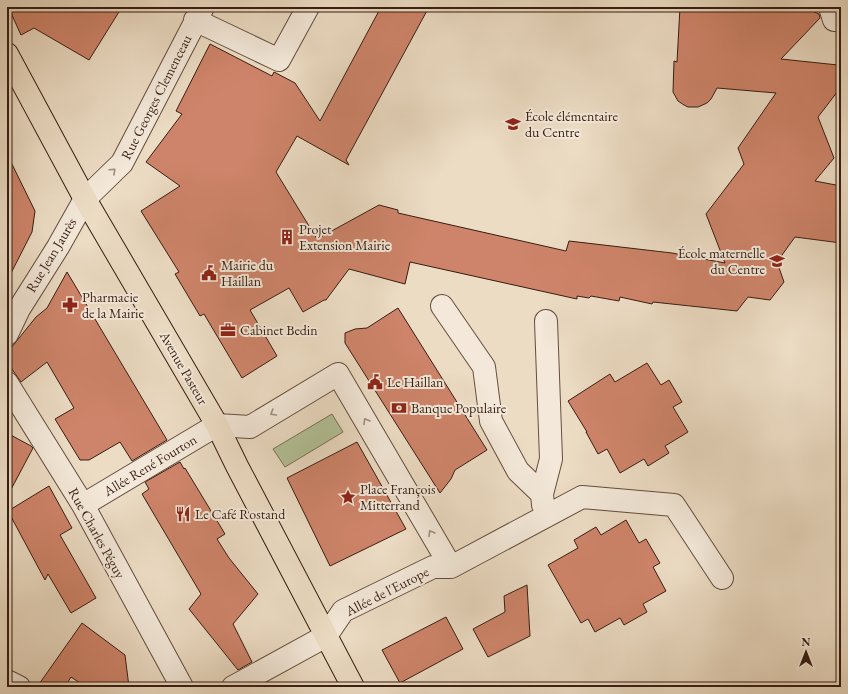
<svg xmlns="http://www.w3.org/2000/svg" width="848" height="694" viewBox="0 0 848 694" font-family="'EB Garamond',serif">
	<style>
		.green { fill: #b3c197; stroke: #756f54 }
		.building { fill: #ce846a; stroke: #371d12 }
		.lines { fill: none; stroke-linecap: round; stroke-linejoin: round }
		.minor-casing { stroke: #644d3e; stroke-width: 24 }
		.major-casing { stroke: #371d12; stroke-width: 24 }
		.minor { stroke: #f3e8d9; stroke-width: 22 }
		.major { stroke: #ecdcc4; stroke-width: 22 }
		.oneway { stroke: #9e8d7f }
		.labels { text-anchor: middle; stroke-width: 4; stroke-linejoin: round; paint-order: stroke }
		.street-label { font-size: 14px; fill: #371d12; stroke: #f3e8d9 }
		.poi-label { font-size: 14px; fill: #371d12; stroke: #f3e8d9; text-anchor: start }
	</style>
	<rect width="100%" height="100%" fill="#ecdcc4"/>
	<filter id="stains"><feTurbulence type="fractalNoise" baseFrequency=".005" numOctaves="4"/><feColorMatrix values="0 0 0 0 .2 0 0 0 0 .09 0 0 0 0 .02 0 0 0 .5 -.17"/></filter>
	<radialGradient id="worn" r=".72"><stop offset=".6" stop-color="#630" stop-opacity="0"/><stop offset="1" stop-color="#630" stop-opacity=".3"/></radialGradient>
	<path class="green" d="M332,414L343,432L285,467L273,449Z"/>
	<path class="building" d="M7,7H122L89,60L34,28L21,35L11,13L7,11Z
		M381,7H429L346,160L349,165L297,136L276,172L317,239L379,205L398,210V213L566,251L569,241L672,253L725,263L706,214L744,164L738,148L776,93L717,88L711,99L707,103L698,107H688L684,105L678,101L673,92L674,61L677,62L680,7H803L819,14L820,18L781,59L838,65L841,74V87L818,117L834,158L815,181L841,186V243L795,237L777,262L784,282L770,300L748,297L737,311L653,302L652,304L620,297L619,301L591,296L589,298L577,296V299L410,262L405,284L349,269L326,300H324L303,312L289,288L250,310L277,356L242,378L204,314L200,316L175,274L179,272L141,211L180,186L146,162L182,114L176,111L210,44L272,76L274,72L295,83L320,121Z
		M7,154L35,211L32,232L7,281Z
		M67,272L167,440L132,461L120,442L89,460H80L55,419L74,408L47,362L21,382L7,362V353L36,317L47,308Z
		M398,308L487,450L455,470L451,479L440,493L345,343V333L355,329L367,328Z
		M647,363L661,385L669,380L682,402L673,407L688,432L665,446L669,453L648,466L644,459L620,473L607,449L598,454L586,432H587L568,401L610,374L615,382Z
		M7,433L31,446L33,448L7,497Z
		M357,442L406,529L330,566L287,478Z
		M180,462L184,469L185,468L225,534L217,539L229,558L258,594L233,624L252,662L238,670L189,609L201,594L142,494L149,489L145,482Z
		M49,486L72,528L60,535L96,598L71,613L48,574L45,580L8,511Z
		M626,520L639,543L646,539L660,563L653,567L666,591L643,604L647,612L624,625L620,618L595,632L588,619L581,623L548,565L578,548L574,540L596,527L601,535Z
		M527,585L530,636L488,657L473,629L505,612L504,596Z
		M446,617L463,649L400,683L382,650Z
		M82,623L125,655L129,687H86L71,677L65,687H37Z"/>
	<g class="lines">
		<g class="minor-casing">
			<path id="minor" d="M830,7L834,20H841
				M195,20L279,60L308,7
				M442,306L484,367L491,421L518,471L542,494
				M7,334L19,309L58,247L85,199L122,163L203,7
				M7,383L83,505L182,687
				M83,505L217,425L250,427L338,374L451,567
				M543,505L542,494L551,459L546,321
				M7,681L19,687
				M233,687L326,636L343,611L433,567H451L582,497L674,505L722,578"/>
		</g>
		<g class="major-casing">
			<path id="major" d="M7,54L85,199L217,425L237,466L353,687"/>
		</g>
		<use href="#minor" class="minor"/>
		<use href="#major" class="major"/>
	</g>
	<defs><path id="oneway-chevron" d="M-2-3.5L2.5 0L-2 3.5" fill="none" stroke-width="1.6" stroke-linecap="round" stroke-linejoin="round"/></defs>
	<g class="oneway">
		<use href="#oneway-chevron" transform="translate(113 171) rotate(-43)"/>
		<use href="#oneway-chevron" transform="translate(273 413) rotate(149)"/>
		<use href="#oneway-chevron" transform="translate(366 421) rotate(-120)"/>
		<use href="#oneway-chevron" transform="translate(431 533) rotate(-120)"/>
	</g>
	<defs>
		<g id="school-bare" transform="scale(1.2)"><path d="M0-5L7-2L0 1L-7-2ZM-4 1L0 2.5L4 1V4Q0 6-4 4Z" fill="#8f2418" stroke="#f3e8d9" stroke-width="2.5" paint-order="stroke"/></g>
		<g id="building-bare" transform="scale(1.2)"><path d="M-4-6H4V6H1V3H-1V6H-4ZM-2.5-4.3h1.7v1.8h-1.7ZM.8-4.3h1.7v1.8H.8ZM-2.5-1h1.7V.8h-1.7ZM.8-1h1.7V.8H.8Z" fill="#8f2418" stroke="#f3e8d9" stroke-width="2.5" paint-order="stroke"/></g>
		<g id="civic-bare" transform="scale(1.2)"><path d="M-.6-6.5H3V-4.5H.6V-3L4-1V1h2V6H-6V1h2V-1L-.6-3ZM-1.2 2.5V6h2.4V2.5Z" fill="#8f2418" stroke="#f3e8d9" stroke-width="2.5" paint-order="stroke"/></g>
		<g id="pharmacy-bare" transform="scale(1.2)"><path d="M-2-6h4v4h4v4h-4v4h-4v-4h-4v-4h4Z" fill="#8f2418" stroke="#f3e8d9" stroke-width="2.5" paint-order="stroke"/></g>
		<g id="office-bare" transform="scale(1.2)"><path d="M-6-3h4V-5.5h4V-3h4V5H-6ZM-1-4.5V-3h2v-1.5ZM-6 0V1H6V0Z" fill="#8f2418" stroke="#f3e8d9" stroke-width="2.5" paint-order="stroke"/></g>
		<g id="bank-bare" transform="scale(1.2)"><path d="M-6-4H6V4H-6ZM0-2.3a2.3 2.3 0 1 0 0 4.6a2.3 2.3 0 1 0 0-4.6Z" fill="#8f2418" stroke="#f3e8d9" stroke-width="2.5" paint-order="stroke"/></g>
		<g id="sight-bare" transform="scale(1.2)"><path d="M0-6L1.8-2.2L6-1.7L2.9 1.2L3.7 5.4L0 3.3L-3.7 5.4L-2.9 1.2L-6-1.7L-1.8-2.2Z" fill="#8f2418" stroke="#f3e8d9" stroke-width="2.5" paint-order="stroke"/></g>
		<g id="restaurant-bare" transform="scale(1.2)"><path d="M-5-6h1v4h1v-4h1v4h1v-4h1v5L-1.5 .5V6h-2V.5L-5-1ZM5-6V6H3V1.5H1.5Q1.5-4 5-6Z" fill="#8f2418" stroke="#f3e8d9" stroke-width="2.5" paint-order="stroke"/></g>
	</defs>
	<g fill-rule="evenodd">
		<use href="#school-bare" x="513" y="124"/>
		<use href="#building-bare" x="287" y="237"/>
		<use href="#school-bare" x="777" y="261"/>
		<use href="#civic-bare" x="209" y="273"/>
		<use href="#pharmacy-bare" x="70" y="305"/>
		<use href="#office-bare" x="228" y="330"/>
		<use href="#civic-bare" x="375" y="382"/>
		<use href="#bank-bare" x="399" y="408"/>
		<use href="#sight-bare" x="348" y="497"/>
		<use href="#restaurant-bare" x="183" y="514"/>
	</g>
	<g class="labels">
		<g class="street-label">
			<text transform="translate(156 97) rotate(-63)" y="5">Rue Georges Clemenceau</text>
			<text transform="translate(51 255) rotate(-59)" y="5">Rue Jean Jaurès</text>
			<text transform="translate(184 368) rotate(60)" y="5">Avenue Pasteur</text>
			<text transform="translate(150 465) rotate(-31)" y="5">Allée René Fourton</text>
			<text transform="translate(97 533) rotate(61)" y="5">Rue Charles Péguy</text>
			<text transform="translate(387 591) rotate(-27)" y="5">Allée de l'Europe</text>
		</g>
		<g class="poi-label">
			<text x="525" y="121">École élémentaire<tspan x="525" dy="16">du Centre</tspan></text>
			<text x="299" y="234">Projet<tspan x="299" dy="16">Extension Mairie</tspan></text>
			<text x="765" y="258" text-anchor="end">École maternelle<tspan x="765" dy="16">du Centre</tspan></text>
			<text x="221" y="270">Mairie du<tspan x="221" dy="16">Haillan</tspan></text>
			<text x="82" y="302">Pharmacie<tspan x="82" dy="16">de la Mairie</tspan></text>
			<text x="240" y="335">Cabinet Bedin</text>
			<text x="387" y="387">Le Haillan</text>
			<text x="411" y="413">Banque Populaire</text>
			<text x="360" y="494">Place François<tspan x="360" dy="16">Mitterrand</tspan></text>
			<text x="195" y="519">Le Café Rostand</text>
		</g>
	</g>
	<rect width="848" height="694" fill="none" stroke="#ecdcc4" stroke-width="24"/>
	<rect x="8" y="8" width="832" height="678" fill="none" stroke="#371d12" stroke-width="2"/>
	<rect x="12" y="12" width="824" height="670" fill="none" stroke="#371d12"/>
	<g transform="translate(806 652)" stroke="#f3e8d9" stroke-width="3" paint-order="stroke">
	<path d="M0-3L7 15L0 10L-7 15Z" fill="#371d12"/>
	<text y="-6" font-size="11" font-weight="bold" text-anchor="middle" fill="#371d12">N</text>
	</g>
	<rect width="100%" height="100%" filter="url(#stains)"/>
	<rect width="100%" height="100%" fill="url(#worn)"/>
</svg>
